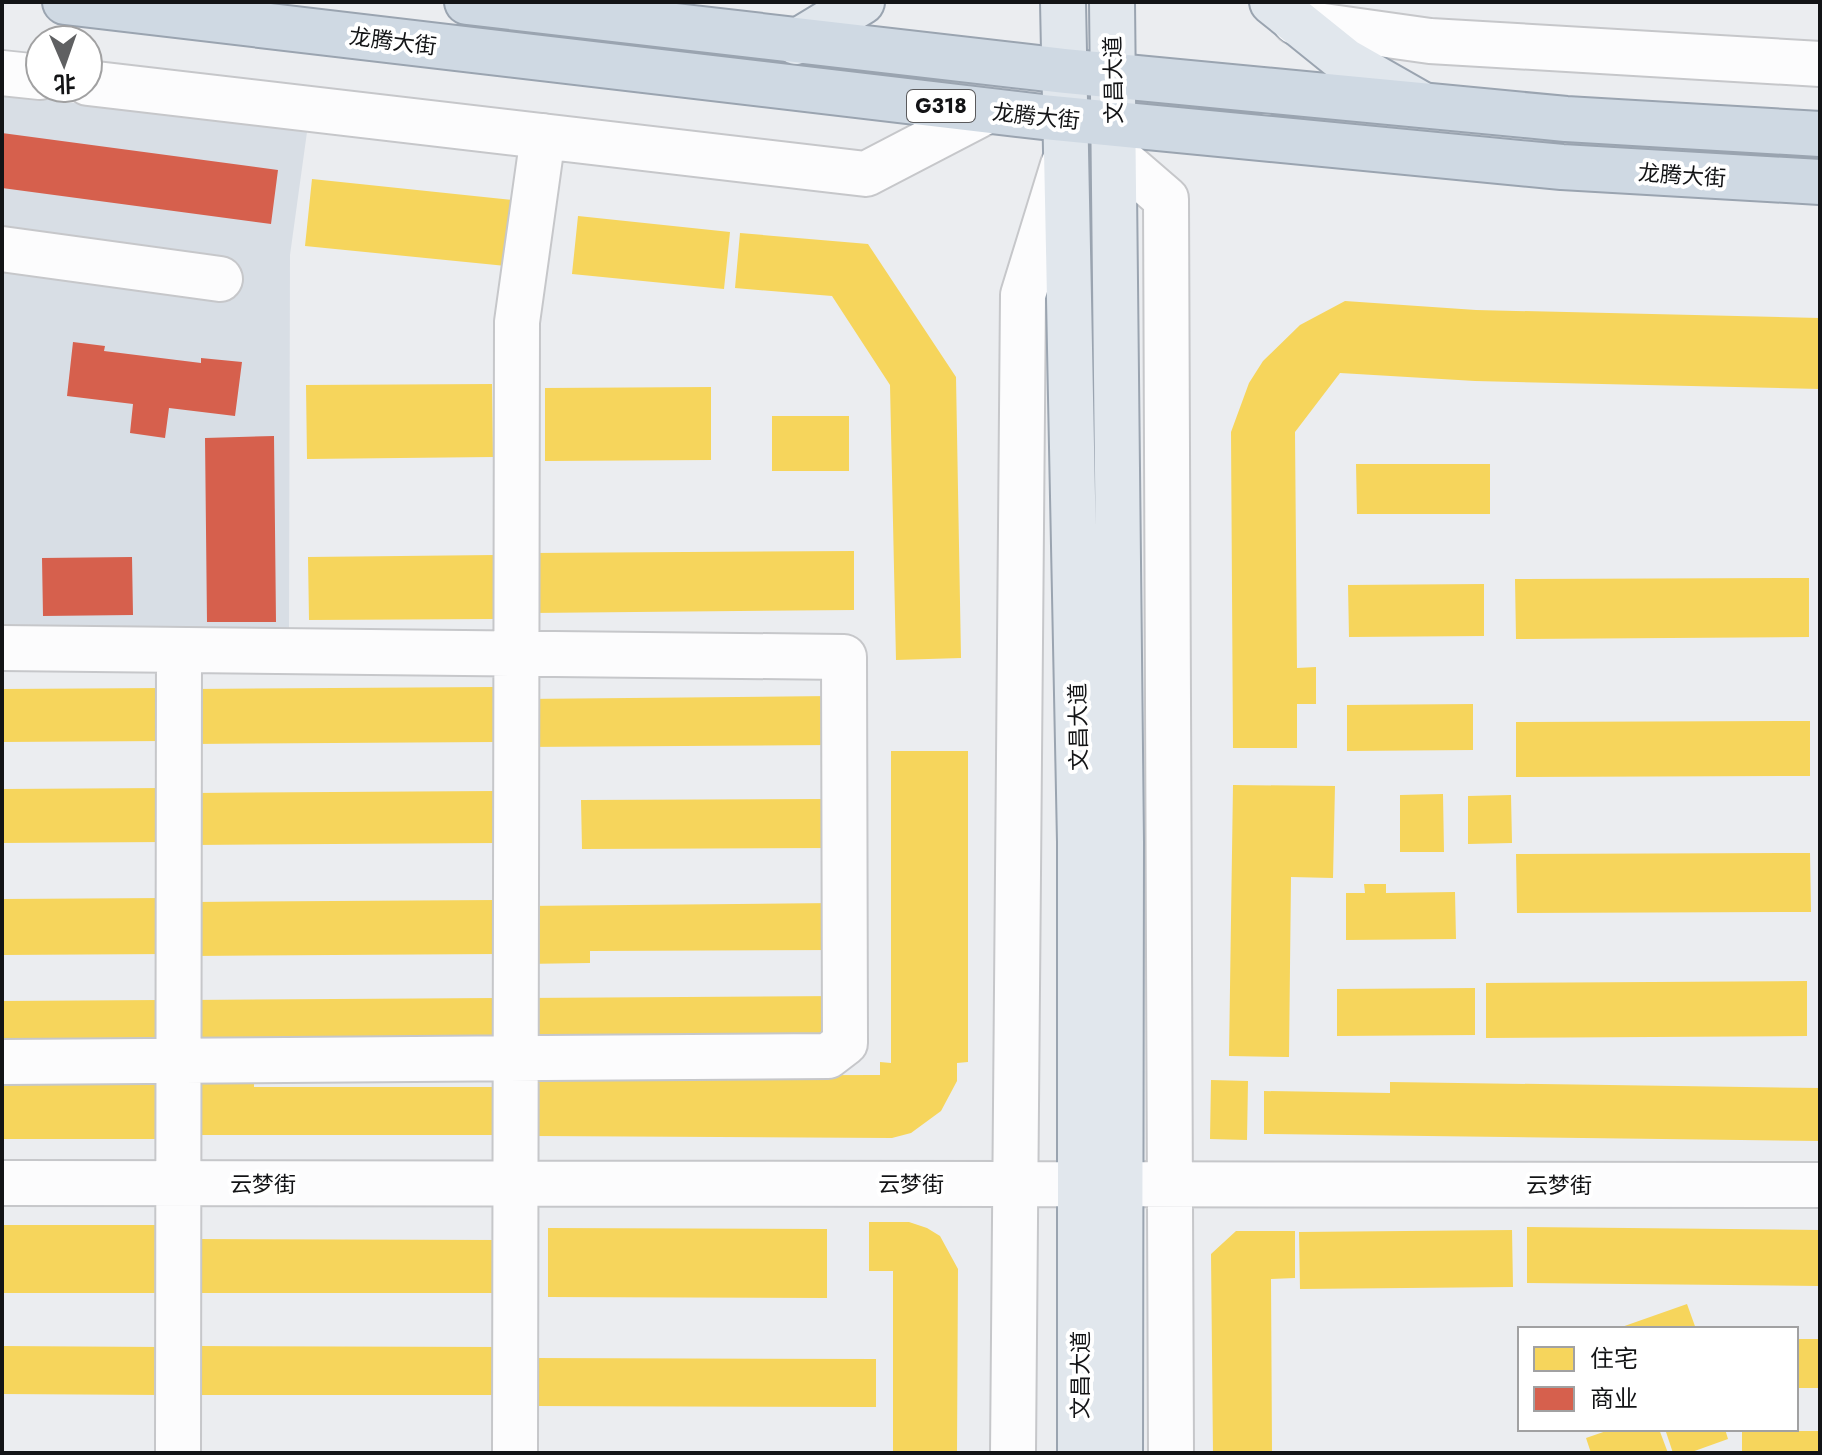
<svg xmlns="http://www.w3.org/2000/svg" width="1822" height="1455" viewBox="0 0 1822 1455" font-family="Jost,'Noto Sans SC',sans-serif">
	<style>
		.built { fill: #d8dee5 }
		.homes { fill: #f6d55c }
		.shops { fill: #d6604d }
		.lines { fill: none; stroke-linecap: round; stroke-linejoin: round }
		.minor-casing { stroke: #c6c7ca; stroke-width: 48 }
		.major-casing { stroke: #9aa4b0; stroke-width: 48 }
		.highway-casing { stroke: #9aa4b0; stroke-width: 48 }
		.minor { stroke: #fcfcfd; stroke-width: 44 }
		.major { stroke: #e1e7ed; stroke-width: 44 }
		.highway { stroke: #cfd9e3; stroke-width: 44 }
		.labels { text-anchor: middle; stroke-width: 8; stroke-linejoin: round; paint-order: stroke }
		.shield { fill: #fff; stroke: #5a5a5c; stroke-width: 2 }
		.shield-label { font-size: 20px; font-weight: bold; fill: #131416 }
		.street-label { font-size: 22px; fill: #131416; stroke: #fff }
	</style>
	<rect width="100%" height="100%" fill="#ebedf0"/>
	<path class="built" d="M2,94L307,132L290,255L289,630L2,627Z"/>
	<path class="homes" d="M312,179L513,200L506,266L305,246Z
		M578,216L730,232L724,289L572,274Z
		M740,233L868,244L956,377L961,658L896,660L890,385L832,296L735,288Z
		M1345,301L1476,310L1820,318V389L1475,381L1340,373L1295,432L1297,668L1316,667V704H1297V748H1233L1231,432L1249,383L1263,361L1300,325Z
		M492,384L493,457L307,459L306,385Z
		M711,387V460L545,461V388Z
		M772,416H849V471H772Z
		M1356,464H1490V514H1357Z
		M854,551V610L532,613L531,553Z
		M494,555V619L309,620L308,557Z
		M1809,578V637L1516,639L1515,579Z
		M1484,584V636L1349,637L1348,585Z
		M494,687V742L193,744V689Z
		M164,688V741L2,742V689Z
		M831,696V745L522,747V699Z
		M1473,704V750L1347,751V705Z
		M1810,721V776L1516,777V722Z
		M891,751H968V1062L957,1063V1081L941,1111L911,1133L892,1138L536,1136L537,1076L880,1075V1062L891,1063Z
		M1233,785L1335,786L1333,878L1291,877L1289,1057L1229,1056Z
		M164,788L165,842L2,843V789Z
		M495,791V843L194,845L193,793Z
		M1443,794L1444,852H1400V795Z
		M1511,795L1512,843L1468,844V796Z
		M829,799V848L582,849L581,800Z
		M1810,853L1811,912L1517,913L1516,854Z
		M1364,884H1386V893L1455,892L1456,939L1346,940V893H1365Z
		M165,898V954L2,955V899Z
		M495,900V954L194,956V902Z
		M835,903L836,950L590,951V963L523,964V906Z
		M1807,981V1036L1486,1038V983Z
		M1475,988V1035L1337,1036V989Z
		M840,996V1040L524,1042V998Z
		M496,998V1043L188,1044V1000Z
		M160,1000V1045L2,1046V1001Z
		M196,1076H254V1087H499V1135H196Z
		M1211,1080L1248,1081L1247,1140L1210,1139Z
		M167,1082V1139H2V1083Z
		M1390,1082L1820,1088V1141L1264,1134V1091L1390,1093Z
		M869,1222H909L927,1228L940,1236L958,1269L957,1453H893V1271H869Z
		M2,1225H164V1293H2Z
		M1527,1227L1819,1230L1818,1286L1527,1283Z
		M548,1228L827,1229V1298L548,1297Z
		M1512,1230L1513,1287L1300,1289L1299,1232Z
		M1236,1231H1295V1278L1271,1279L1272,1453H1213L1211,1254Z
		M197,1239L499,1240V1293H197Z
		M1687,1304L1696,1329H1616Z
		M1796,1339H1820V1388H1796Z
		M2,1346L162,1347V1395L2,1394Z
		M197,1346L499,1347V1395H197Z
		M534,1358L876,1359V1407L534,1406Z
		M1612,1429H1659L1668,1453H1591L1586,1438Z
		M1665,1429H1725L1728,1439L1689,1453H1673Z
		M1742,1431H1820V1453H1742Z"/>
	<path class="shops" d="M2,133L278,170L271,224L2,188Z
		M73,342L105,346L104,351L201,363V358L242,362L235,416L169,408L165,438L130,433L133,404L67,396Z
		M274,436L276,622H207L205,438Z
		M132,557L133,615L43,616L42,558Z"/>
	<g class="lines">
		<g class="minor-casing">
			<path id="minor" d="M1295,22L1430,41L1820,64
				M2,73L40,77
				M88,83L866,174L987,111
				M1115,155L1166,199L1171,1453
				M2,249L220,279
				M2,648L844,657L845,1043L828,1056L2,1062
				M2,1183L1820,1185
				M178,1453L179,650
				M515,1453L517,322L543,136
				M1013,1453L1023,295L1063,165"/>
		</g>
		<g class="major-casing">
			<path id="major" d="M1063,2L1080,842V1453
				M1112,2L1121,842L1120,1453
				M1272,2L1344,60L1423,105
				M796,42L862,2"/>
		</g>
		<g class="highway-casing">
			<path id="highway" d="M65,2L1043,117L1562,167L1820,182
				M467,2L1065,71L1566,119L1820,134"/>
		</g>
		<use href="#minor" class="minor"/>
		<use href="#major" class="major"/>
		<use href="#highway" class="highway"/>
	</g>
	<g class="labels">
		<rect class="shield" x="907" y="90" width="68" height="32" rx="6"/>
		<g class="shield-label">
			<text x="941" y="113">G318</text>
		</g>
		<g class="street-label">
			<text transform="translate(393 41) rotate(7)" y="8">龙腾大街</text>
			<text transform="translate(1113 80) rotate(-91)" y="8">文昌大道</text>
			<text transform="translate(1036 116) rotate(6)" y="8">龙腾大街</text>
			<text transform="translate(1682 175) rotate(4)" y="8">龙腾大街</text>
			<text transform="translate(1078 727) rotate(-91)" y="8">文昌大道</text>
			<text x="263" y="1192">云梦街</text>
			<text x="911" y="1192">云梦街</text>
			<text x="1559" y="1193">云梦街</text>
			<text transform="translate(1080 1375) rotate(-90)" y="8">文昌大道</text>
		</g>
	</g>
	<rect width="1822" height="1455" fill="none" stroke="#131416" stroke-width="8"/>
	<rect x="1518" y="1327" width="280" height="104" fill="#ffffff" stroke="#a1a1a2" stroke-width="2"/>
	<rect x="1534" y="1347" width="40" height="24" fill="#f6d55c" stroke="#a1a1a2" stroke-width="2"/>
	<text x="1590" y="1367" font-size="24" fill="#131416">住宅</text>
	<rect x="1534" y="1387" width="40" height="24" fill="#d6604d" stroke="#a1a1a2" stroke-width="2"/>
	<text x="1590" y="1407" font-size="24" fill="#131416">商业</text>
	<g transform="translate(64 64) rotate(178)"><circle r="38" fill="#ffffff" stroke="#a1a1a2" stroke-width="2"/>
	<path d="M0-6L14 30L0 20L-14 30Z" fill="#5f6062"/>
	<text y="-12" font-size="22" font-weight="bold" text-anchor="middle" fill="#131416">北</text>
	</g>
</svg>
